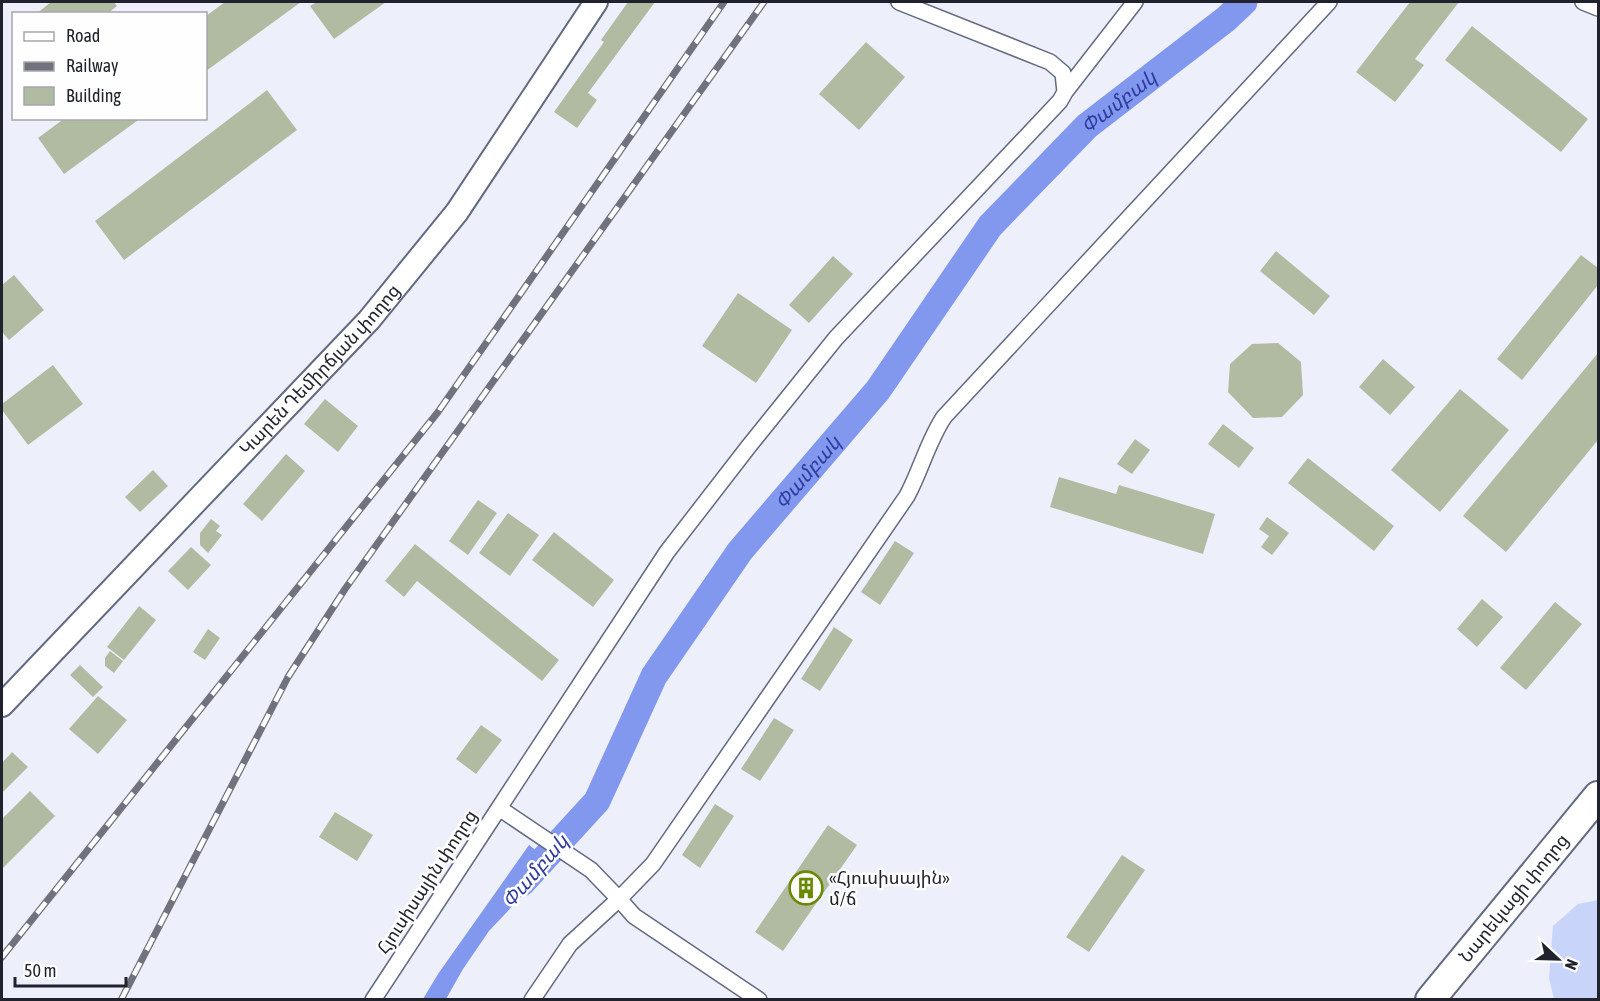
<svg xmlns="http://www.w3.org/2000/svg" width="1600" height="1001" viewBox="0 0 1600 1001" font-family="'Asap Condensed','Noto Sans Armenian',sans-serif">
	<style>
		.green { fill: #c8d4f9 }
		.water { fill: #8298ee }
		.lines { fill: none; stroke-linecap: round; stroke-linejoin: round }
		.river { stroke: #8298ee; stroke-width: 27 }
		.building { fill: #b1bba2 }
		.street-casing { stroke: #636a80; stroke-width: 18 }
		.secondary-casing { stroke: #636a80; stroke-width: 26 }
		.highway-casing { stroke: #636a80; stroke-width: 32 }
		.street { stroke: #fff; stroke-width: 15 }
		.secondary { stroke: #fff; stroke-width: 22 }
		.highway { stroke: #fff; stroke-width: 28 }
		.rail-casing { stroke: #70737e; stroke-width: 7 }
		.rail { stroke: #fefefe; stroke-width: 4.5; stroke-dasharray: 14; stroke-linecap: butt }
		.labels { text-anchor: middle; stroke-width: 5; stroke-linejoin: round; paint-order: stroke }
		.street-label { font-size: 18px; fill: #20232d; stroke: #fefefe }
		.poi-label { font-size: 18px; fill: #20232d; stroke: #fefefe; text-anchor: start }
		.water-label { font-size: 20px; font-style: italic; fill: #2e3b9e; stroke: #fefefe }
	</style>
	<rect width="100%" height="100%" fill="#edf0fb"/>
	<path class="green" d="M1598,900V999H1554L1549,978L1553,926L1578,904Z"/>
	<path class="water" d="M529,845L553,863L489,931L463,969L446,999H423L438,974Z"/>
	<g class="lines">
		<path class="river" id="s1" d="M522,883L597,801L654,676L740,551L878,390L990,226L1087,126L1226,19L1244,2"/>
	</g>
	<path class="building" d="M51,2H114L117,6L107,14H36Z
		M225,2H301L206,71V16Z
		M317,2H386L334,39L310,6Z
		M628,2H655L588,93L597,100L577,128L554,112L604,42L601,40Z
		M1410,2H1459L1415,59L1424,65L1395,102L1356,72Z
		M1472,26L1588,119L1561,152L1445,60Z
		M866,42L905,77L859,130L819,94Z
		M267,90L297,130L124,260L95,221Z
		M65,118H141L64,174L38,138Z
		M1276,251L1330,296L1314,315L1260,271Z
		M1581,255L1598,268V285L1522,380L1497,359Z
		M833,256L853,274L809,323L789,305Z
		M14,275L44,310L9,340L2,332V285Z
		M738,293L792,330L756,383L702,346Z
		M1278,343L1301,362L1303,395L1282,417L1253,418L1228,392L1230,364L1252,344Z
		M1598,353V440L1506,552L1463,516Z
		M1383,359L1415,387L1390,415L1359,387Z
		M53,365L83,404L28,445L2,410V404Z
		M1460,389L1509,430L1440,512L1391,470Z
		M325,399L358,426L338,452L304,424Z
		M1223,424L1254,448L1239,468L1208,444Z
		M1135,439L1150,450L1132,474L1117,464Z
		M286,454L305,471L262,521L243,504Z
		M1308,458L1394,526L1374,551L1288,483Z
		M153,470L168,486L140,512L125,497Z
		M1059,477L1116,494L1119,485L1215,514L1203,554L1050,507Z
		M478,500L497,513L468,555L449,541Z
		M508,513L539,535L510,576L479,553Z
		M1267,517L1289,533L1272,555L1261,547L1269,536L1259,529Z
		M211,519L220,526L216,531L222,535L208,553L200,545V533Z
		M554,532L614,580L593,607L532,560Z
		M895,541L914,553L880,605L861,592Z
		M415,544L559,660L542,681L417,581L404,597L385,581Z
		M191,547L211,565L188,590L168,571Z
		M1482,599L1503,617L1477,647L1457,629Z
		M1555,602L1582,624L1526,690L1500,668Z
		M139,606L156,620L124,660L107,647Z
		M834,627L853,640L820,691L801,679Z
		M208,629L220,638L205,660L193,652Z
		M110,651L123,661L114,673L105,666V658Z
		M80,665L103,687L93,697L70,675Z
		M98,696L127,720L98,754L69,729Z
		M774,718L794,730L760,781L741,769Z
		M481,725L502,740L476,774L456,759Z
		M12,752L28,767L2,793V763Z
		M30,791L55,816L2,869V819Z
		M715,804L734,816L700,868L682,855Z
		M335,812L373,835L357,861L319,837Z
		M828,825L857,845L783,951L755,932Z
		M1122,855L1145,870L1089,952L1066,937Z"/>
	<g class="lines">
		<g class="street-casing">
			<path id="street" d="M1583,2L1598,8
				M1065,92L1135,2
				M499,808L667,552L749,446L836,338L1060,101L1065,92L1063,73L1050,62L899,2
				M373,1000L499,808L591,870L619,899L653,864L907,496C921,470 928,441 944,417L1329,2
				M532,1000L570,944L619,899L634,916L759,1000"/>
		</g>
		<g class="secondary-casing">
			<g id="secondary">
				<path id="s2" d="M2,705L369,320L457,212L596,2"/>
			</g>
		</g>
		<g class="highway-casing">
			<g id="highway">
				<path id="s3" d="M1430,1000L1598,796"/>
			</g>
		</g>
		<use href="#street" class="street"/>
		<use href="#secondary" class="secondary"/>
		<use href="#highway" class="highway"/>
		<g class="rail-casing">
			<path id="rail" d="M2,957L438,412L724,2
				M121,1000L288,677L345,589L764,2"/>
		</g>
		<use href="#rail" class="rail"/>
	</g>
	<defs>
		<g id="building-ring" transform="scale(1.725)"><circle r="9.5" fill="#fefefe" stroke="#6a8903" stroke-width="1.5"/><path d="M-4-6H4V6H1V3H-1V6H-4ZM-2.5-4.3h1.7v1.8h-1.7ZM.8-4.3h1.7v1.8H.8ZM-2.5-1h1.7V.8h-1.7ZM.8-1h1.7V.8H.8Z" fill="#6a8903"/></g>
	</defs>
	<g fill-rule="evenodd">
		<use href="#building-ring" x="806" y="888"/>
	</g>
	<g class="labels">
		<g class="street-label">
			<text dy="6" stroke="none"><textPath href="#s2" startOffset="462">Կարեն Դեմիրճյան փողոց</textPath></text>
			<text transform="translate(427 882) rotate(-57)" y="6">Հյուսիսային փողոց</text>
			<text dy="6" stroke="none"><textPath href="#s3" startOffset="132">Նարեկացի փողոց</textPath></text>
		</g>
		<g class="poi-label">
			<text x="829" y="884">«Հյուսիսային»<tspan x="829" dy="21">մ/ճ</tspan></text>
		</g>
		<g class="water-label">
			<text dy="7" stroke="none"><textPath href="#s1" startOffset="990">Փամբակ</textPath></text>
			<text dy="7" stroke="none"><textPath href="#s1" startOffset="504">Փամբակ</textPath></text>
			<text transform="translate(535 871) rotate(-49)" y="7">Փամբակ</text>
		</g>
	</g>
	<rect width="1600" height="1001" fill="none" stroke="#20232d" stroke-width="6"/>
	<rect x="12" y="12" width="195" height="108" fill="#fefefe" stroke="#a5a6aa" stroke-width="1.5"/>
	<rect x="24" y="32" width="30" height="9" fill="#ffffff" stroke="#a5a6aa" stroke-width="1.5"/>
	<text x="66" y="42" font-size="18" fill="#20232d">Road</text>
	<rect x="24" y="62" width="30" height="9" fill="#70737e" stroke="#a5a6aa" stroke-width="1.5"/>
	<text x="66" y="72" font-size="18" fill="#20232d">Railway</text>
	<rect x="24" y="87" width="30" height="18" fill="#b1bba2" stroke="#a5a6aa" stroke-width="1.5"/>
	<text x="66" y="102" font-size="18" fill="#20232d">Building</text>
	<g transform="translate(1558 959) rotate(112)" stroke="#fefefe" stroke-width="4.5" paint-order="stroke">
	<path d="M0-4.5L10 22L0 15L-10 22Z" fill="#20232d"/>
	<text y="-9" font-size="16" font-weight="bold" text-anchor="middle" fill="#20232d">N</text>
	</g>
	<path d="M15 977v9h111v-9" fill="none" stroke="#20232d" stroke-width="3"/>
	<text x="24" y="977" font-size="18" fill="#20232d" stroke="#fefefe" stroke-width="4.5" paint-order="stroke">50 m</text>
</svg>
